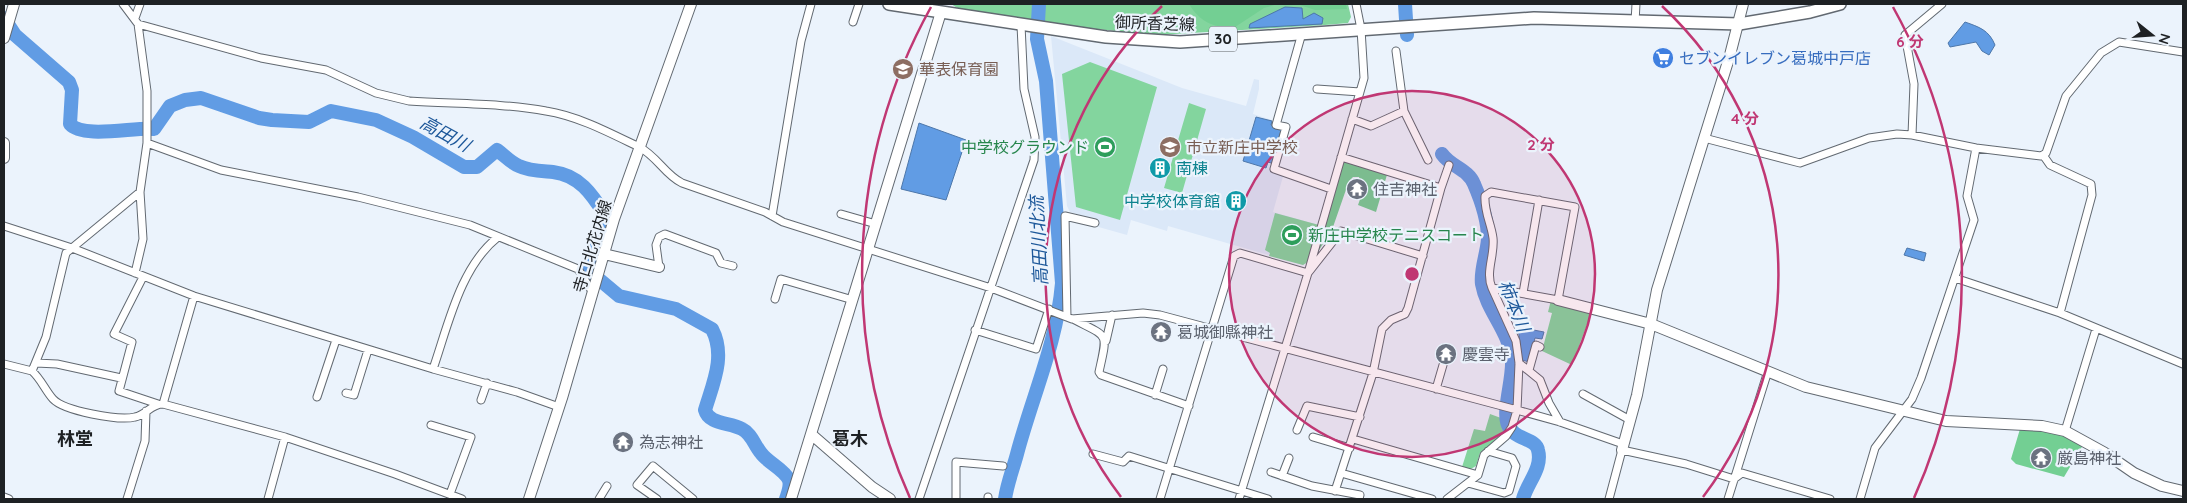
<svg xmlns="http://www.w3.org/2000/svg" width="2187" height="503" viewBox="0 0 2187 503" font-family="Quicksand,'Noto Sans JP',sans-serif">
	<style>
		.built { fill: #dbe8f8 }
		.green { fill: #83d59e }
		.forest { fill: #73cf93 }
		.water { fill: #619ce4; stroke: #4d77aa }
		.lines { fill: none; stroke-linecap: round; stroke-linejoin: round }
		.river { stroke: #619ce4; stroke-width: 14 }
		.street-casing { stroke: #626971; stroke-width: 9 }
		.secondary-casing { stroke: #626971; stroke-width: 12 }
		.primary-casing { stroke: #626971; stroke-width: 14 }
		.street { stroke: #fff; stroke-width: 7 }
		.secondary { stroke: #fff; stroke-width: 10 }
		.primary { stroke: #fff; stroke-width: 11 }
		.ring { fill: none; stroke: #c03773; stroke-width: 2.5 }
		.labels { text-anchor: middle; stroke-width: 4.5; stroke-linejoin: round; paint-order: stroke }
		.shield { fill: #ebf3fc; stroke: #5c6065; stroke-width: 1 }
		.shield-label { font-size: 15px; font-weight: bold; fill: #1e2124 }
		.street-label { font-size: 16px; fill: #1e2124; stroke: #ebf3fc }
		.shop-label { font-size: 16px; fill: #366cbe; stroke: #ebf3fc; text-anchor: start }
		.education-label { font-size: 16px; fill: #785e54; stroke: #ebf3fc; text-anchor: start }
		.leisure-label { font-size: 16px; fill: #27864d; stroke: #ebf3fc; text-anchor: end }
		.culture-label { font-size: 16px; fill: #0d838f; stroke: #ebf3fc; text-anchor: start }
		.worship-label { font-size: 16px; fill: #5b616d; stroke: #ebf3fc; text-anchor: start }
		.water-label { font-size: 18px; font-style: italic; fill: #1d589a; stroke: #ebf3fc }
		.neighbourhood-label { font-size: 18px; font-weight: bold; fill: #1e2124; stroke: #ebf3fc }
		.centre { fill: #c03773; stroke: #ebf3fc; stroke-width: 2.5 }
		.ring-label { font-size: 15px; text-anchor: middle; font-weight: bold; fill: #c03773; stroke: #ebf3fc; stroke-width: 4.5; stroke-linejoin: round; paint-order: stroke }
	</style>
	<rect width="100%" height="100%" fill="#ebf3fc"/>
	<path class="built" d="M1051,36L1182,88L1246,106L1254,79L1259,80V89L1253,114L1275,121L1274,164L1284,173L1273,212L1319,225L1303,265L1168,226L1167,231L1131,220L1127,235L1095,226L1097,220L1070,212L1067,206Z"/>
	<path class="green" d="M951,4H1348L1351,17L1348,23L1325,25L1157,35L1096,29L959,9Z
		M1090,62L1157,87L1120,220L1076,207L1062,74Z
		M1189,103L1206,109L1182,193L1164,188Z
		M1275,213L1319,225L1308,262L1303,265L1269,256L1270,253L1265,250Z
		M1551,300L1592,311L1572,365L1542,351L1552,313L1548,312Z
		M1490,414L1501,418L1504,433L1480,453L1476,466L1469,470L1462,467L1474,429L1485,431Z"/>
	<path class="forest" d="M1189,4H1278L1264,8L1232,29C1212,26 1200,22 1189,4Z
		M1297,4H1346L1347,9L1315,10Z
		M1344,154L1389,168L1376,212L1358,205L1363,191L1359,177H1353L1349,181L1333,227L1318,252L1316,251Z
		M2020,429C2044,429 2062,433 2083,445L2064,477L2016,464L2011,459Z"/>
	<path class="water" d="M1285,7L1302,8L1303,19L1314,13L1323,18L1322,24L1249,28L1250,24Z
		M1965,22C1979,27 1989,30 1995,45L1989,55L1982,51L1976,42L1950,47L1948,43Z
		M1256,117L1272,121L1271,125L1284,129L1274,164L1268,162L1266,168L1243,161Z
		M919,123L966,140L946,200L901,189Z
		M1907,248L1926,253L1924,261L1904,255Z
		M1518,327L1544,332L1542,339L1535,338L1529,362L1522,360Z"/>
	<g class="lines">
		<path class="river" d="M1405,4L1407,35
			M4,18L15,35L69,82L72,90L70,124C83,139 134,127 154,129L170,106L185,100L201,98L259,118L272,120L309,122L331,111L376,120L413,137L464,167H477L497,150C504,155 511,163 519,166C529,171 542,171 553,172C579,175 592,194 605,215L588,270L619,296L676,309L712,329C726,356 713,383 705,410C709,425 730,422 742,429C752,434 754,445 761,453C768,463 784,469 789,480C791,486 788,493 786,499
			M1442,154C1451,167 1468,169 1474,184C1481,200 1488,222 1488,239C1487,254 1480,270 1482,284C1487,312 1510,331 1512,361C1513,380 1502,411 1508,425C1514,440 1536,438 1538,450C1543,468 1527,483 1523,499
			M1005,499C1007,484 1013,469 1017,454C1032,397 1057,343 1062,283L1046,81L1037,39L1039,4"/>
		<g class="street-casing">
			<path id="street" d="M123,4L138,24L147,91V143L140,192L143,239L135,273
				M135,18L140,4
				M853,22L859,4
				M1635,22L1636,4
				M138,24L261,58L326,70L376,93L409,101C454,104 503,103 546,111C578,116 610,133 639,147C657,156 665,175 682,183L765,212L783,222L991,288L1072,319L1143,313L1160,315L1517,410L1560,422L1623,444
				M1302,33L1276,125L1286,127L1274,169L1331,189
				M1396,51L1404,111L1428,160
				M1317,89L1360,92
				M1352,119L1371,126L1404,111
				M1912,135L1914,84L1905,35L1942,4
				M1704,138L1800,163L1869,138L1897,134L1912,135L1976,148L2041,156L2046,153L2066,96L2101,53L2119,42L2183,52
				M147,143L221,170L358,197L470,225L578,269L593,293
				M2043,155L2050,165L2091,184L2092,195L2060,313
				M1441,188L1449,165
				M841,214L876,224
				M772,216L801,41L811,4
				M4,226L72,248L194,296L433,369L517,392L559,407
				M659,267L656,245L659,237L665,234L716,253L721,263L733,266
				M143,277L114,334L132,342L119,391L158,404
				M1955,278L2060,313L2183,364
				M1523,293L1539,200
				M775,299L781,279L853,300
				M1067,317L1065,216L1095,223
				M1073,319C1109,338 1108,331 1099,372L1101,375L1189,406
				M975,330L1036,349L1049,309
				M1106,341L1112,315
				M36,363L57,364L121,378
				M1519,363L1540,380L1549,403L1560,422
				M4,364L32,371C41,379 45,390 53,399C64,411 119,421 135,417C146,415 151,404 163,404L285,437L395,474L462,499
				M433,369C448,326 460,267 498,237
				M1529,370L1536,345L1540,347
				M32,371L46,337L66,253L140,192
				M1436,389L1443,365
				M346,393L354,395L368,350
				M1583,394L1630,420
				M1155,395L1163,369
				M317,397L336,340
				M481,400L487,383
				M163,404L194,296
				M431,425L471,437L450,494
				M1297,430L1307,406L1360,417
				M2065,431L2096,329
				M1313,437L1350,448
				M1353,439L1478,475
				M1093,454L1123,462L1129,456L1268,499
				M1271,472L1312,486L1360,495L1359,499
				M1341,473L1432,499
				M1282,476L1289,458
				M1468,483L1504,493L1509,491L1516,466L1512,458L1488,451
				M1335,491L1373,373L1382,329L1391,320L1405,314L1408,308L1441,188L1341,157
				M4,497L9,499
				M127,499L145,441L146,411
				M268,499L285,437
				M599,499L607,486
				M657,499L637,485L653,466L693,499
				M919,499L1034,160L1035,137L1024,89L1021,25
				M956,499V462L1003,466
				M988,499V497
				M1160,499L1234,256L1240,253L1308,273L1341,231L1423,256
				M1239,499L1308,273L1364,78L1361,29L1356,4
				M1447,499L1478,475L1484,455L1506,436L1512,427L1517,410L1519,363L1516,341L1492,288L1558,300L1575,207L1491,192L1485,196C1484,212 1491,223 1493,238C1495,255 1485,272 1492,288
				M1609,499L1622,450L1686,464L1734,479L1742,473L1830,499
				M1728,499L1768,371
				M1860,499L1875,448L1912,399L1921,378L1974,220L1967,196L1976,148"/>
		</g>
		<g class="secondary-casing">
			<path id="secondary" d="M4,38L14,4
				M4,143V158
				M604,254L659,267
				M1558,300L1651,324L1806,387L1946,421L2042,426L2065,431L2105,453L2134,473L2162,486L2183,491
				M811,434L872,487L890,499
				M1622,450L1637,395L1657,290L1730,55L1743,4
				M529,499L562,398L614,219L691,4
				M791,499L941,12"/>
		</g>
		<g class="primary-casing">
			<path id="primary" d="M889,4L1106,37L1180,42L1534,18L1739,24L1810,12L1840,4"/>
		</g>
		<use href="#street" class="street"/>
		<use href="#secondary" class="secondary"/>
		<use href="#primary" class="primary"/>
	</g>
	<circle cx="1412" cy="274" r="183" fill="#c03773" fill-opacity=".12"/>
	<g class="ring">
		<circle cx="1412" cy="274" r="183"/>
		<path d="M1121 497A367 367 0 0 1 1162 6M1662 6A367 367 0 0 1 1703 497"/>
		<path d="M910 498A550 550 0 0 1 931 7M1893 7A550 550 0 0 1 1914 498"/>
	</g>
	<defs>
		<g id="supermarket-disc" transform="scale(1.125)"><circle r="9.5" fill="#3f7fe0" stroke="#ebf3fc"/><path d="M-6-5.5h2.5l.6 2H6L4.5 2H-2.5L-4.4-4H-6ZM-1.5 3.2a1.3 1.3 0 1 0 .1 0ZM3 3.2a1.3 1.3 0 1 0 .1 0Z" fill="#fff"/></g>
		<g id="school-disc" transform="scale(1.125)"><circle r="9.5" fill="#8d6e63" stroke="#ebf3fc"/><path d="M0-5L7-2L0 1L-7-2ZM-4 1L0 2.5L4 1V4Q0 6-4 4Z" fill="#fff"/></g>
		<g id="stadium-disc" transform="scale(1.125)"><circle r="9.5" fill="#2e9e5b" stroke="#ebf3fc"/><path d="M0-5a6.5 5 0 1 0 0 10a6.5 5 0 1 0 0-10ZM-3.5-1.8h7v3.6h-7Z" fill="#fff"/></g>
		<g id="building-disc" transform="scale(1.125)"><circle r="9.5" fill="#0f9aa8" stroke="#ebf3fc"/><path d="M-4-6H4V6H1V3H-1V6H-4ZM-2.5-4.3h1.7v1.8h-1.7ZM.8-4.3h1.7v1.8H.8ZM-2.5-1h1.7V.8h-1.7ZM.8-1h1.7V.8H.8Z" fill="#fff"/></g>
		<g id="temple-disc" transform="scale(1.125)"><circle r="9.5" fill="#6b7280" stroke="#ebf3fc"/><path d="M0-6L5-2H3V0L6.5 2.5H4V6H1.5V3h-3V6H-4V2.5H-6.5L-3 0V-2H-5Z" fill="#fff"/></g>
	</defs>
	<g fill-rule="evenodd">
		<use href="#supermarket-disc" x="1663" y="58"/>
		<use href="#school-disc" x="903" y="69"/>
		<use href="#stadium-disc" x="1105" y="147"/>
		<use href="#school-disc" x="1170" y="147"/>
		<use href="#building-disc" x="1160" y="168"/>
		<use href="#temple-disc" x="1357" y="189"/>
		<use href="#building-disc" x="1236" y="201"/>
		<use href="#stadium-disc" x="1292" y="235"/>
		<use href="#temple-disc" x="1161" y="332"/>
		<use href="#temple-disc" x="1446" y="354"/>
		<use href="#temple-disc" x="623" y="442"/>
		<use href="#temple-disc" x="2041" y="458"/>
	</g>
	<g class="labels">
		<rect class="shield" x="1209" y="26.5" width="28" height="25" rx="4"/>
		<g class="shield-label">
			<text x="1223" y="44">30</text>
		</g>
		<g class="street-label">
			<text transform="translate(1155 23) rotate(2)" y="6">御所香芝線</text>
			<text transform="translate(592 246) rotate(-73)" y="6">寺口北花内線</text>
		</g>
		<g class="shop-label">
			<text x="1679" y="64">セブンイレブン葛城中戸店</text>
		</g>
		<g class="education-label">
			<text x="919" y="75">華表保育園</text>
			<text x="1186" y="153">市立新庄中学校</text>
		</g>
		<g class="leisure-label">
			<text x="1089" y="153">中学校グラウンド</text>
			<text x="1308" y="241" text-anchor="start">新庄中学校テニスコート</text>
		</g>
		<g class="culture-label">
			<text x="1176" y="174">南棟</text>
			<text x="1220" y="207" text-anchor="end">中学校体育館</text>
		</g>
		<g class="worship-label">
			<text x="1373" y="195">住吉神社</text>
			<text x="1177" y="338">葛城御縣神社</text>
			<text x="1462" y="360">慶雲寺</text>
			<text x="639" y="448">為志神社</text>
			<text x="2057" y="464">厳島神社</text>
		</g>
		<g class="water-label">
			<text transform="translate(445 134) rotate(29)" y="6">高田川</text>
			<text transform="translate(1039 241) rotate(-93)" y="6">高田川北流</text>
			<text transform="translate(1514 306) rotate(68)" y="6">柿本川</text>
		</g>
		<g class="neighbourhood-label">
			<text x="75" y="445">林堂</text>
			<text x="850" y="445">葛木</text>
		</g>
	</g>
	<circle cx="1412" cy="274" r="8" class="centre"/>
	<g class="ring-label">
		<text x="1910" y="47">6 分</text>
		<text x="1745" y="124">4 分</text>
		<text x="1541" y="150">2 分</text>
	</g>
	<rect width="2187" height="503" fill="none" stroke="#1e2124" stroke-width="10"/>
	<g transform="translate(2152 35) rotate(107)" stroke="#ebf3fc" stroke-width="4" paint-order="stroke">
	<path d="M0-4L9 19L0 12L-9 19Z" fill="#1e2124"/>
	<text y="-8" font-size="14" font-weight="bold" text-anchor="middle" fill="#1e2124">N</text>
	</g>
</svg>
